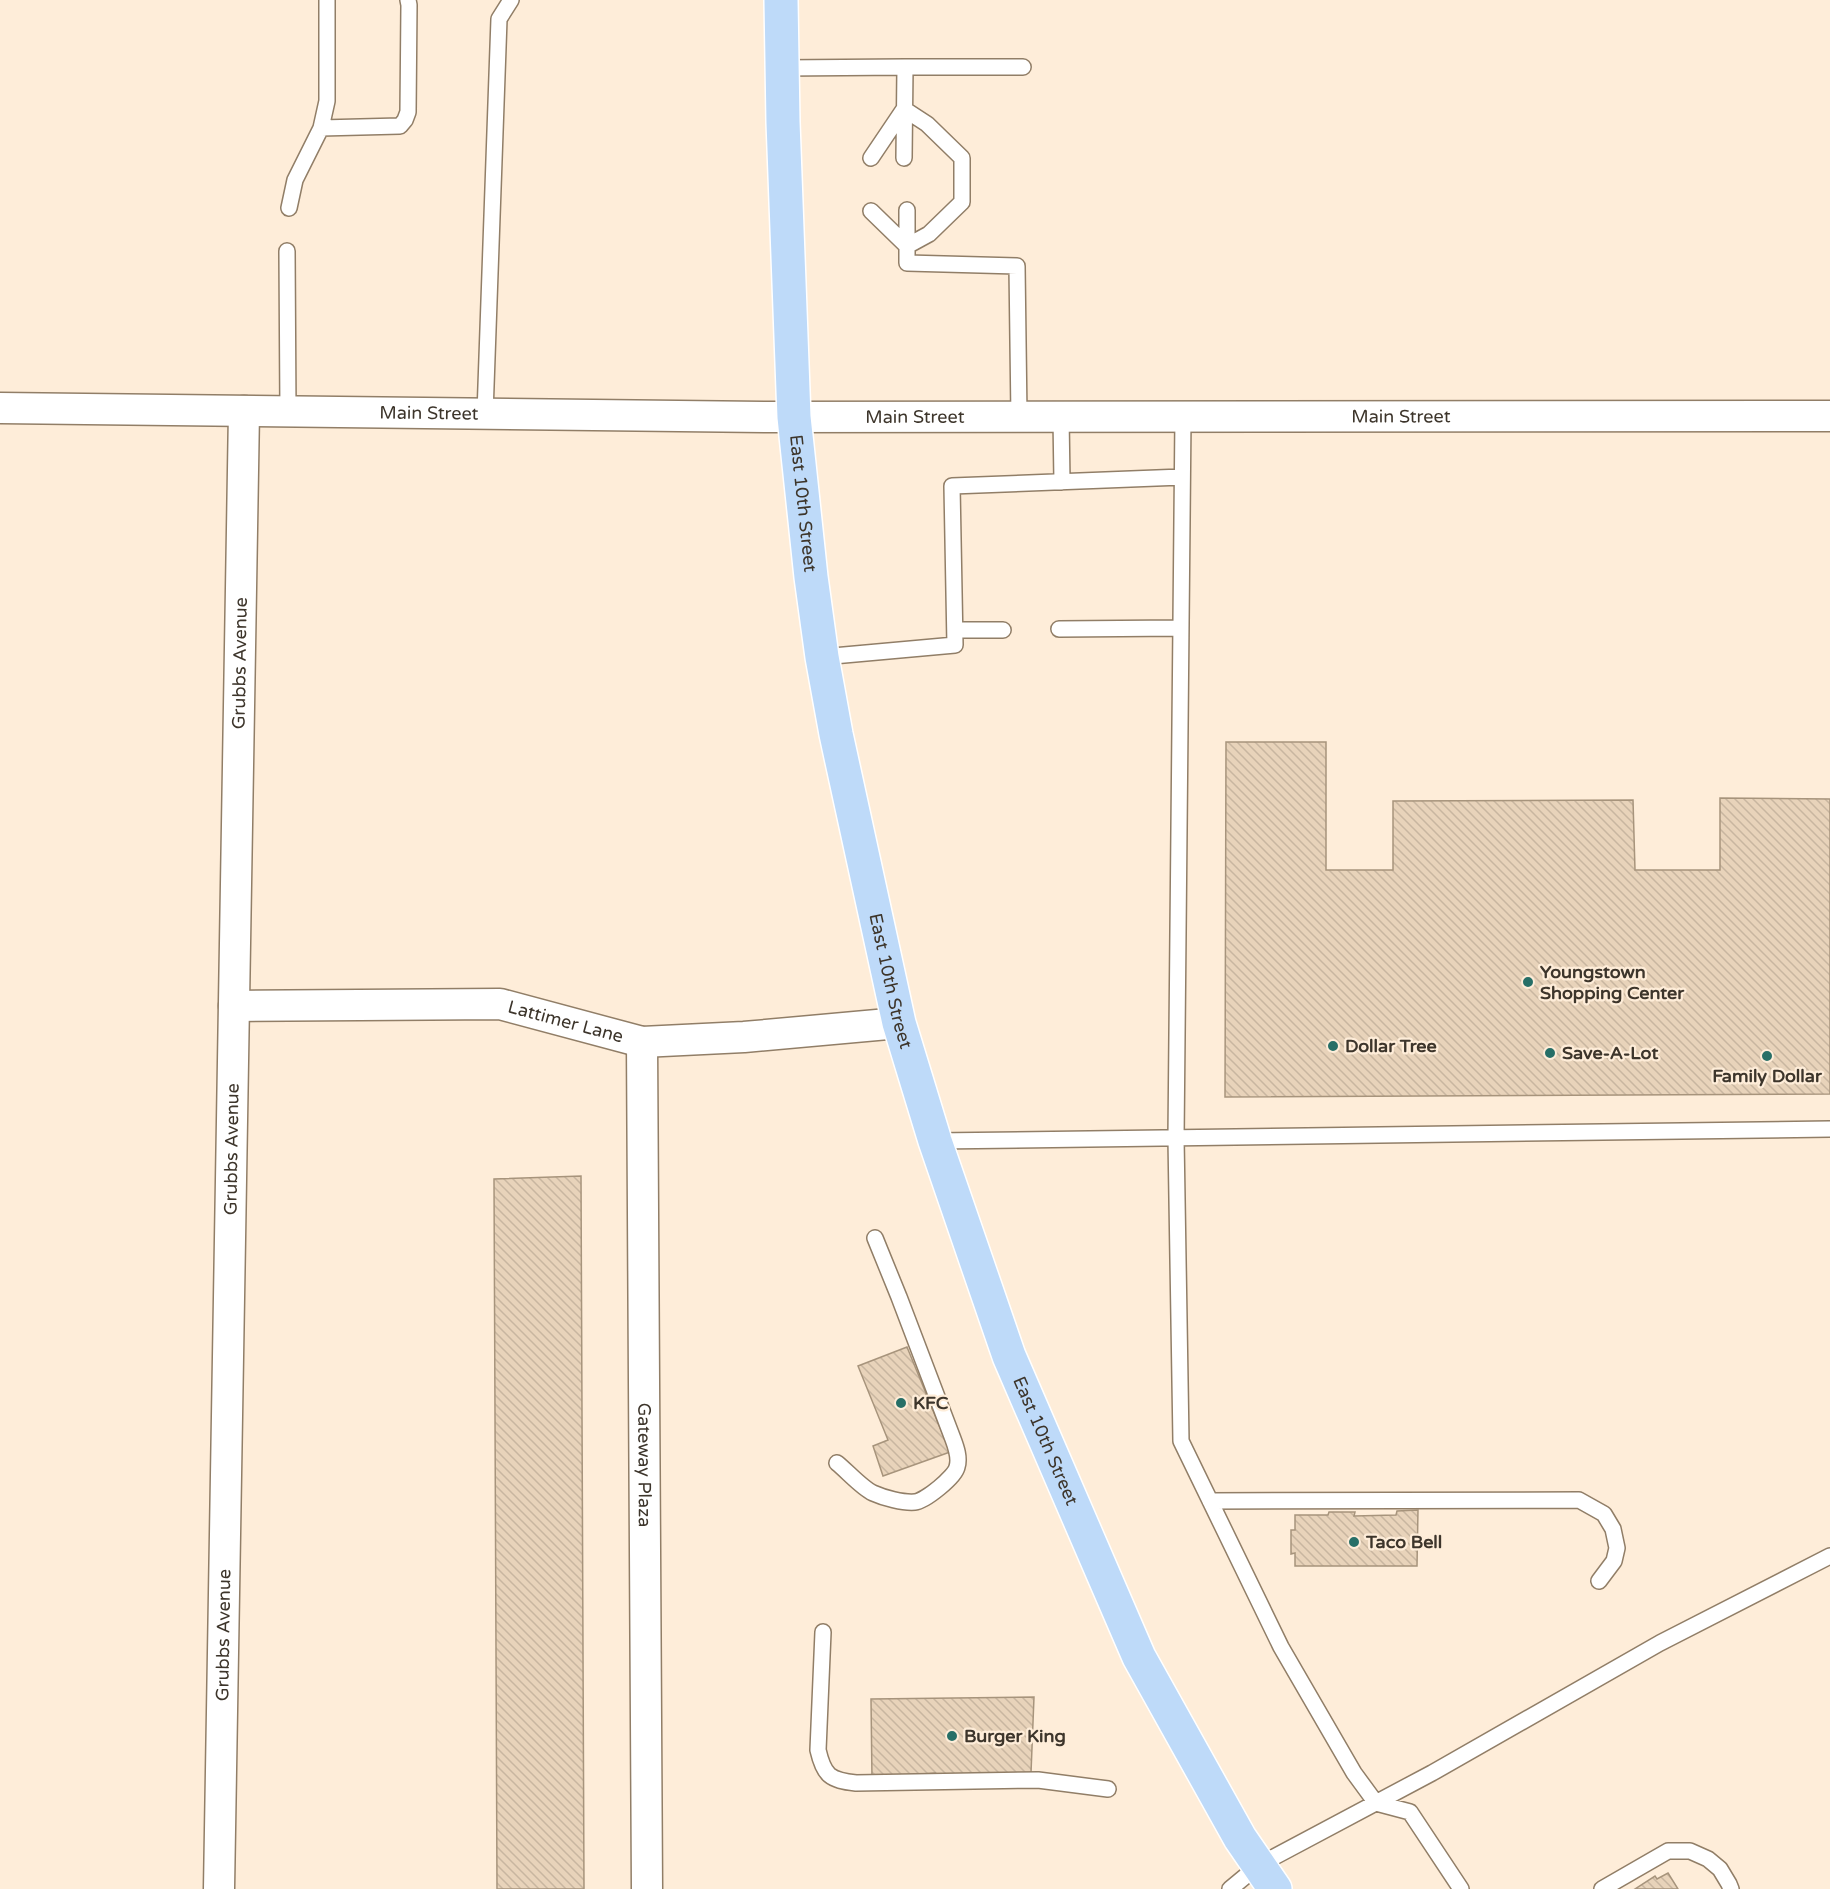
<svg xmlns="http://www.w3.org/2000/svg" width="1830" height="1889" viewBox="0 0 1830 1889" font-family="'Varela Round',sans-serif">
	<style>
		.building { fill: url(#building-back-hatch); stroke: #a7947c; stroke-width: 1.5 }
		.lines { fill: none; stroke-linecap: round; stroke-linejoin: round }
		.lane-casing { stroke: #917e67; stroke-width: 18 }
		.street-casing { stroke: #917e67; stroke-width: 33 }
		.primary-casing { stroke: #fff; stroke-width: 36 }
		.lane { stroke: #fff; stroke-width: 15 }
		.street { stroke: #fff; stroke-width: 30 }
		.primary { stroke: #bedaf9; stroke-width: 33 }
		.poi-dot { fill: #276f67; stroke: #feedd9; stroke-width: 2 }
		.labels { text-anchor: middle; stroke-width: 4.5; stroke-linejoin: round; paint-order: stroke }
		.street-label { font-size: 18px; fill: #3d352b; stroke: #feedd9 }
		.poi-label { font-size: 18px; font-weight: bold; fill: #3d352b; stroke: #feedd9; text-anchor: start }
	</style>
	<defs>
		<pattern id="building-back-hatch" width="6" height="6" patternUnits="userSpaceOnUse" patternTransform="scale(1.5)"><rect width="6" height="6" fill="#e8d3ba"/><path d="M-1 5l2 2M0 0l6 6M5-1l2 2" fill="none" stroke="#c8b6a0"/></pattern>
	</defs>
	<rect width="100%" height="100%" fill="#feedd9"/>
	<path class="building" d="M1226,742H1326V870H1393V801L1633,800L1635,870H1720V798L1830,799V1094L1225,1097Z
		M581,1176L584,1889H497L494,1179Z
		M907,1347L950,1452L883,1476L873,1446L888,1440L858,1366Z
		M1418,1510L1417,1566H1295V1553L1291,1554V1530H1295V1515H1328L1329,1512H1355L1354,1516L1396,1515L1397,1511Z
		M1034,1697L1031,1773L934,1778L935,1773L895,1776L872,1780L871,1699Z
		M1668,1873L1678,1889H1635L1655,1876L1657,1879Z"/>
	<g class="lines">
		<g class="lane-casing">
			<path id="lane" d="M782,68L905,67
				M321,128L400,126L405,120L408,112L409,5L408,0
				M871,158L904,109L927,124L962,158V202L929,234L907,246L871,211
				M904,158L905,67H1023
				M289,208L295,180L321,128L327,101V0
				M907,210V263L1017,266L1019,417
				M287,251L288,412
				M485,414L499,19L511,0
				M1061,417L1062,482
				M1183,417L1176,1138L1181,1441L1281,1647L1354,1773L1376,1803L1410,1812L1461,1889
				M1059,629L1181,628
				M956,630H1003
				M822,657L955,645L952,486L1182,477
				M935,1141L1830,1129
				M837,1463C847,1471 862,1488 873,1493C884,1498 903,1503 915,1502C925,1501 955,1477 957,1467C960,1458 956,1447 953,1439L899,1297L875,1238
				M1210,1501L1579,1500L1604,1514L1613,1529L1617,1548L1614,1561L1599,1581
				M823,1632L818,1750C824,1776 830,1780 856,1783L1038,1780L1108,1789
				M1230,1889L1259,1865L1432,1773L1660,1643L1830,1556
				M1602,1889L1668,1851H1690L1708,1859L1720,1869L1729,1884L1731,1889"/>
		</g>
		<g class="street-casing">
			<g id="street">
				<path id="s1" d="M0,408L768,417L1830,416"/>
				<path id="s2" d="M234,1006L500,1004L642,1042L744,1037L899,1023"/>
				<path id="s3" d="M642,1042L647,1889"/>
				<path id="s4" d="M219,1889L244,411"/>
			</g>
		</g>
		<g class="primary-casing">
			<g id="primary">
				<path id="s5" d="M781,0L783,122L794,417L811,577L822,657L836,734L899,1023L935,1141L1009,1356L1139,1657L1240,1838L1275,1889"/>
			</g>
		</g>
		<use href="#lane" class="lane"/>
		<use href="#street" class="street"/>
		<use href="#primary" class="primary"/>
	</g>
	<g class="poi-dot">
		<circle cx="1528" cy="982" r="6"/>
		<circle cx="1333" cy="1046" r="6"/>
		<circle cx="1550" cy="1053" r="6"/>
		<circle cx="1767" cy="1056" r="6"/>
		<circle cx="901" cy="1403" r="6"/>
		<circle cx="1354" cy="1542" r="6"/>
		<circle cx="952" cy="1736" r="6"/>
	</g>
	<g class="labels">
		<g class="street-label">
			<text dy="6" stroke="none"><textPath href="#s1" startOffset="429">Main Street</textPath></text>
			<text dy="6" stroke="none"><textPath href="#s1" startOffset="915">Main Street</textPath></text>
			<text dy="6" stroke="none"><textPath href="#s1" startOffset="1401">Main Street</textPath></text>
			<text dy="6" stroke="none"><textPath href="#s5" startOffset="504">East 10th Street</textPath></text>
			<text dy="6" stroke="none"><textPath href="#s4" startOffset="1226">Grubbs Avenue</textPath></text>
			<text dy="6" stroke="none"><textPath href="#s5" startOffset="990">East 10th Street</textPath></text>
			<text dy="6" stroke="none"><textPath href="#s2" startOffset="334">Lattimer Lane</textPath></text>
			<text dy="6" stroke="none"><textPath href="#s4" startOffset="740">Grubbs Avenue</textPath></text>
			<text dy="6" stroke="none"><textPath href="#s5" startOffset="1476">East 10th Street</textPath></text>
			<text dy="6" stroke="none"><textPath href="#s3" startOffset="423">Gateway Plaza</textPath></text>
			<text dy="6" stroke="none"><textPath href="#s4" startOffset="254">Grubbs Avenue</textPath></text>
		</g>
		<g class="poi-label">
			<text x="1540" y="978">Youngstown<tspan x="1540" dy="21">Shopping Center</tspan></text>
			<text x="1345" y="1052">Dollar Tree</text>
			<text x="1562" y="1059">Save-A-Lot</text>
			<text x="1767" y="1082" text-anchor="middle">Family Dollar</text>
			<text x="913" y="1409">KFC</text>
			<text x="1366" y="1548">Taco Bell</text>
			<text x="964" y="1742">Burger King</text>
		</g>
	</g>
</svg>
